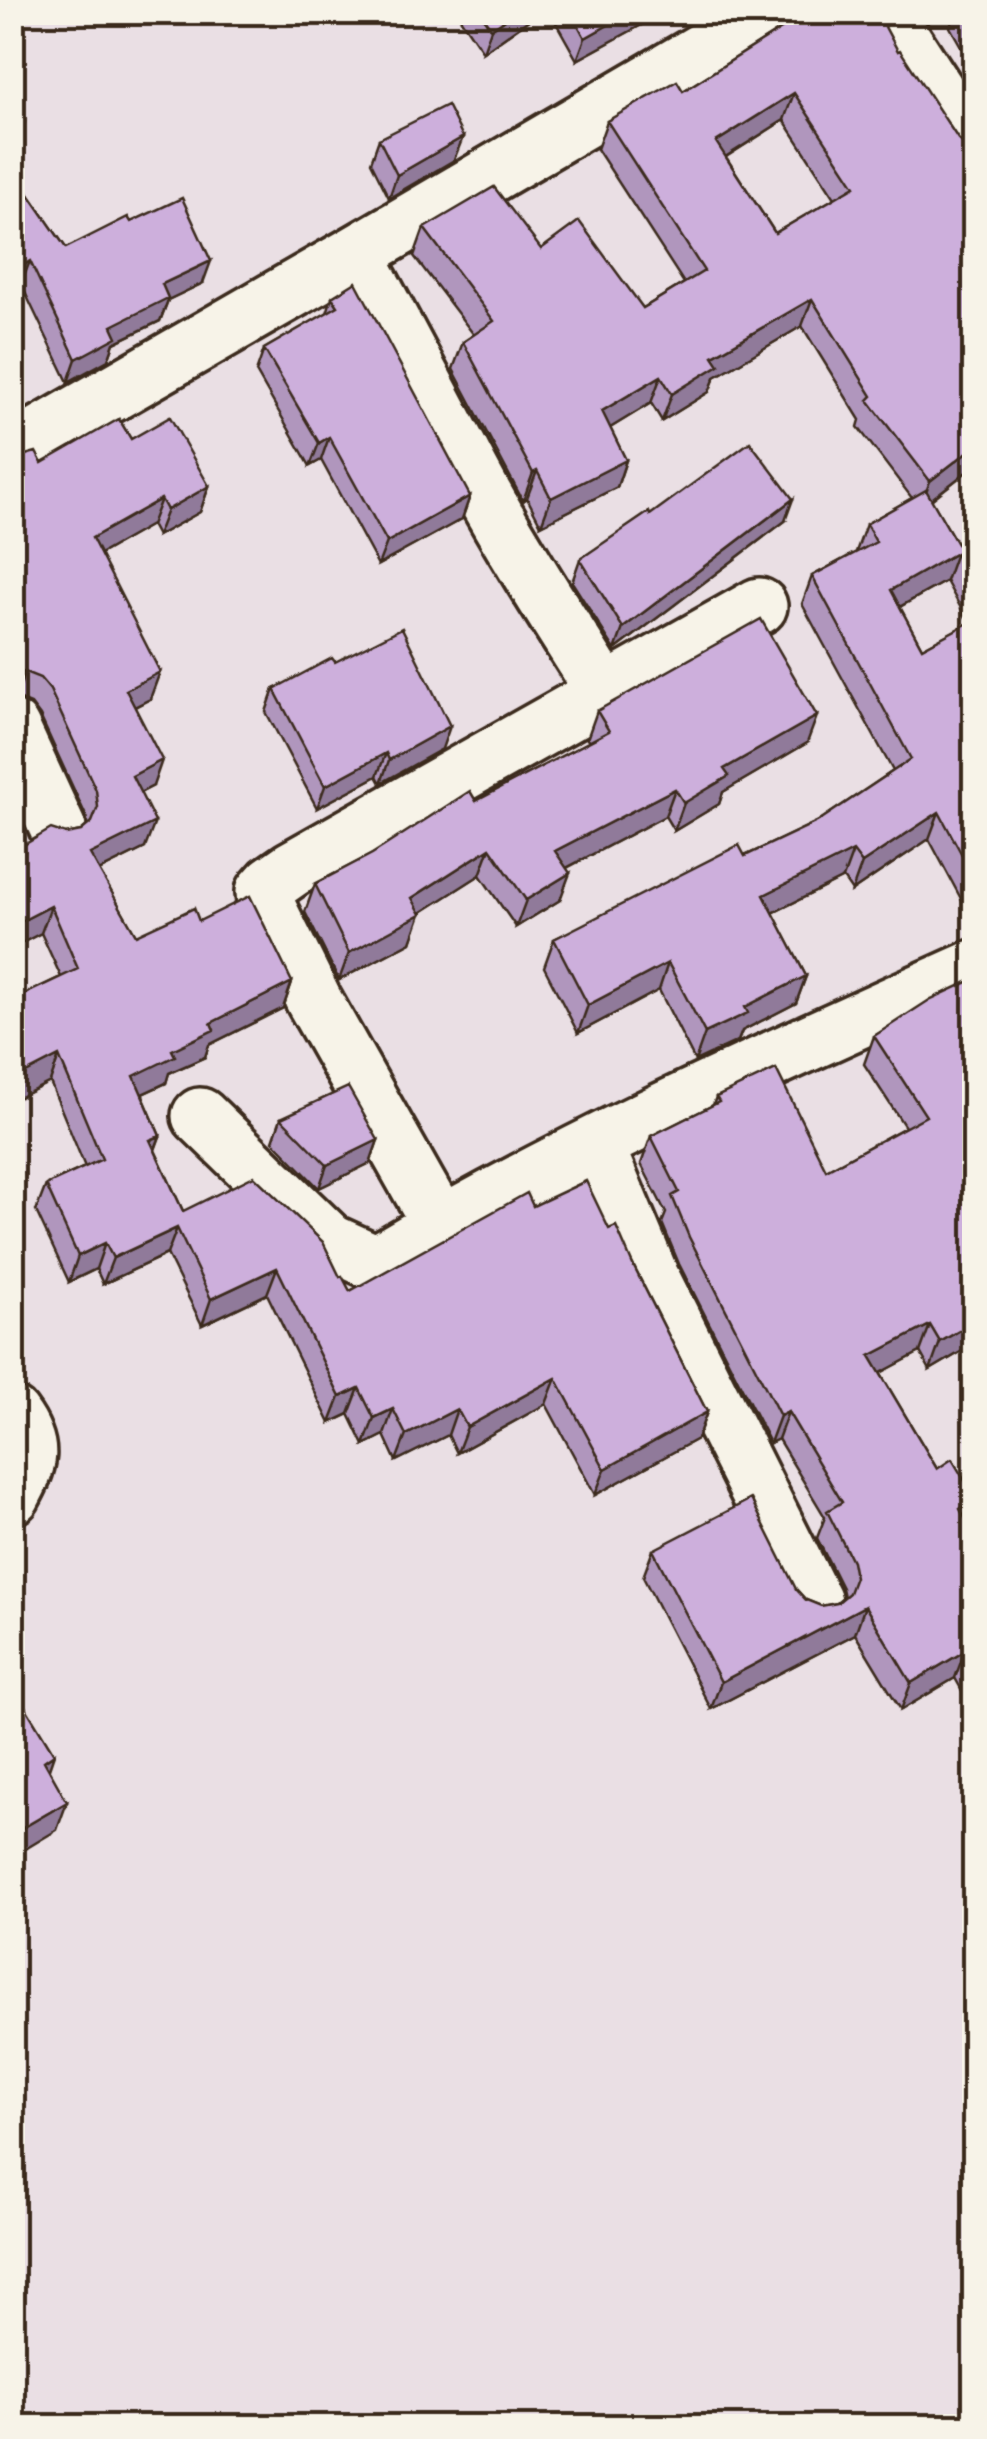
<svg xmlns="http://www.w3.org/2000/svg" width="987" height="2439" viewBox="0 0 987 2439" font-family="'Gochi Hand',sans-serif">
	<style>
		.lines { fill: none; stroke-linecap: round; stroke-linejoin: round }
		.minor-casing { stroke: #3b2a1e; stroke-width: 62 }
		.minor { stroke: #f7f3e8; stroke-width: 55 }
		.wall { fill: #b096bd; stroke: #3b2a1e; stroke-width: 2.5; fill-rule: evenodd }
		.shaded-wall { fill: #907a9a; stroke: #3b2a1e; stroke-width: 2.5 }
		.building { fill: #cdafdc; stroke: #3b2a1e; stroke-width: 2.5; fill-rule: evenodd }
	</style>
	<rect width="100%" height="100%" fill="#eadfe4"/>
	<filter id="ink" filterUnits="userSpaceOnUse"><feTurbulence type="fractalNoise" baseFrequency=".01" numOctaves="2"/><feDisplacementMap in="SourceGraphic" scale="20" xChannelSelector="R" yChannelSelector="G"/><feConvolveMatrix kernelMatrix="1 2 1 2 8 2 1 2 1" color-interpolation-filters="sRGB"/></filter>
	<g filter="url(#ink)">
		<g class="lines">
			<g class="minor-casing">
				<path id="minor" d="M885,12L974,149
					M355,254C392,321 427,388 463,456C505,537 555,614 604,691
					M12,451L355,254L769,12
					M12,729L58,829
					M200,1116L330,1242L376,1263C567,1149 772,1059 974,968
					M595,1144L651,1277L814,1602
					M440,1224L314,1001L265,902L264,892L272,883L292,869L759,606
					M12,1415C36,1447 30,1463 12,1496"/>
			</g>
			<use href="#minor" class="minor"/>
		</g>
		<path class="wall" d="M456,12H540L483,52Z
			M550,12H650L647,22L577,60Z
			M956,12H974V69L950,27Z
			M790,14L898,51L958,139L969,149L974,150V466L931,500L957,544L974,534V739L972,740L974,745V923L929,839L852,891L843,878L773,913L806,976L796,1003L742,1031L738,1041L695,1061L659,990L578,1033L544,967L554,939L745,856L817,822L893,771L802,604L812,576L856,552L866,524L912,498L858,427L860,420L802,326L715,377L709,392L662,421L651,403L610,428L626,460L617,487L541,525L527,498L523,501L453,369L463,342L474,335L414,256L424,228L541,249L643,308L684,283L597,149L607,121L683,91L786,26ZM784,120L835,198L775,233L726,157ZM946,581L969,623L922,648L900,607Z
			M379,139L454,160L389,198L371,162Z
			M12,170L66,248L131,222L203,283L168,300L160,321L114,343L108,360L68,382L21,284L12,290Z
			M332,297L470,496L462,519L378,565L321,460L310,466L256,372L264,349L327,313Z
			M131,439L209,486L200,512L157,536L151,525L100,554L150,699L135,707L153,786L140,793L145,848L99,871L136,935L199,921L292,982L283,1008L209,1045L205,1057L169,1073L166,1083L142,1094L160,1136L155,1150L183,1211L340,1277L350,1291L533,1206L609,1229L633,1265L707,1412L697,1439L595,1495L546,1404L457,1453L448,1435L396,1461L384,1435L364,1445L349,1414L330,1423L267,1294L202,1325L167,1254L103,1284L96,1269L69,1282L36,1211L46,1185L85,1167L50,1082L12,1101V1000L61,977L41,933L12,948V852L66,834L81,831L88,825L86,816L40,716L31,704L16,698L12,699V454L42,463Z
			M650,515L785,521L615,650L572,582L580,559Z
			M335,662L442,749L381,783L377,776L317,808L266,712L274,689Z
			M597,711L807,743L723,792L719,804L674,831L665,816L567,868L560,900L516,927L480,875L420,913L411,942L339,980L305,912L315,884L589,742L587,739Z
			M974,979V1344L930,1370L920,1352L880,1373L937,1469L974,1496V1504L968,1523L974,1535V1712L955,1678L901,1710L855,1634L711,1709L643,1577L653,1550L796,1589L806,1600L821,1606L837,1603L844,1597L842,1588L817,1538L825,1517L778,1439L770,1443L679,1264L662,1223L666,1213L641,1164L651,1136L713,1105L716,1097L826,1170L905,1127L864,1064L874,1036Z
			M281,1118L378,1140L370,1163L319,1188L273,1141Z"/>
		<path class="shaded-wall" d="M515,12H540L483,52L491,29Z
			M631,12H650L647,22L577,60L585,38Z
			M794,93L784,120L706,169L716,142Z
			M24,123L15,145L12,147V129Z
			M463,137L454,160L389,198L397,175Z
			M30,261L21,284L12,290V272Z
			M211,261L203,283L168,300L160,321L114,343L108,360L68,382L76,359L112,326L162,284Z
			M812,299L802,326L715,377L709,392L662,421L672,394L713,356Z
			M661,376L651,403L592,439L602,411Z
			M329,437L321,460L310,466L319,443Z
			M974,447V466L920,508L930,481Z
			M626,460L617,487L541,525L551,498Z
			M537,471L527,498L523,501L533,473Z
			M209,486L200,512L157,536L167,510Z
			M470,496L462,519L378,565L387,542Z
			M161,499L151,525L82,564L92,538Z
			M793,499L785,521L615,650L623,628Z
			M956,553L946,581L881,617L891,590Z
			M25,672L16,698L12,699V674Z
			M160,672L150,699L116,716L126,690Z
			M817,716L807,743L723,792L719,804L674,831L684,803L724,769Z
			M974,717V739L953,751L963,723Z
			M450,726L442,749L381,783L389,760Z
			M386,753L377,776L317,808L325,786Z
			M162,760L153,786L122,802L132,776Z
			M675,789L665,816L545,879L555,851Z
			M939,812L929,839L852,891L862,863Z
			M155,822L145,848L80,880L90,854Z
			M490,848L480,875L408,921L421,914L411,942L339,980L349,953L412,898Z
			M853,851L843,878L754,922L764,895Z
			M570,873L560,900L516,927L526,900Z
			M51,906L41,933L12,948V926Z
			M668,963L659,990L578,1033L588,1005Z
			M806,976L796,1003L742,1031L738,1041L695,1061L705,1033L745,1007Z
			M292,982L283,1008L209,1045L205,1057L169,1073L166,1083L125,1102L134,1076L211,1023Z
			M59,1056L50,1082L12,1101V1080Z
			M160,1136L150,1162V1140Z
			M378,1140L370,1163L319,1188L327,1165Z
			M177,1228L167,1254L103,1284L113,1258Z
			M105,1243L96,1269L69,1282L78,1256Z
			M277,1268L267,1294L202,1325L211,1299Z
			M974,1322V1344L930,1370L940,1342Z
			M930,1325L920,1352L860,1384L870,1356Z
			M556,1378L546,1404L457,1453L467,1427Z
			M359,1388L349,1414L330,1423L340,1397Z
			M393,1409L384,1435L364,1445L374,1418Z
			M457,1409L448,1435L396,1461L406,1435Z
			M707,1412L697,1439L595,1495L605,1469Z
			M788,1412L778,1439L770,1443L780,1416Z
			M974,1500V1504L966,1526L960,1509Z
			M865,1606L855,1634L711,1709L721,1682Z
			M25,1649L15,1678L12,1680V1660Z
			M965,1651L955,1678L901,1710L911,1683Z
			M54,1754L44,1783V1761Z
			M67,1802L57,1830L12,1857V1834Z"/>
		<path class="building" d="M480,12H515L491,29Z
			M571,12H631L585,38Z
			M792,12H877L898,51L900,50L958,139L969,149L974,150V447L930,481L868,400L872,396L812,299L713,356L719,365L672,394L661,376L602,411L626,460L551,498L537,471L533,473L463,342L494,321L424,228L494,187L541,249L579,221L643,308L704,271L607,121L677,81L683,91L794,21L790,14ZM794,93L855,186L775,233L716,142Z
			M968,12H974V25Z
			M12,104L24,123L12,129Z
			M447,105L463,137L397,175L379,139Z
			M12,170L66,248L128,217L131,222L182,198L211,261L162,284L168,298L112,326L117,337L76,359L30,261L12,272Z
			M356,282L470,496L387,542L329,437L319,443L264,349L338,306L332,297Z
			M170,417L209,486L167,510L161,499L92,538L160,672L126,690L162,760L132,776L155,822L90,854L136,935L194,908L199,921L250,896L292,982L211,1023L214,1030L172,1050L175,1056L134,1076L160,1136L150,1140L183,1211L254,1176L323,1242L340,1277L342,1276L350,1291L527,1193L533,1206L586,1181L609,1229L616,1226L633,1265L707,1412L605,1469L556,1378L467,1427L457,1409L406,1435L393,1409L374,1418L359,1388L340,1397L277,1268L211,1299L177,1228L113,1258L105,1243L78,1256L46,1185L102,1159L59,1056L12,1080V1000L78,969L51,906L12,926V852L51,829L66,834L81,831L92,822L98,807L96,790L50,690L40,678L25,672L12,674V454L22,456L36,452L42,463L119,419L131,439Z
			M750,442L793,499L623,628L580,559L649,512L650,515Z
			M926,490L957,544L974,534V587L956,553L891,590L922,648L974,620V717L963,723L974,745V877L939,812L862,863L853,851L764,895L806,976L745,1007L748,1013L705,1033L668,963L588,1005L554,939L739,845L745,856L817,822L911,759L812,576L876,542L866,524Z
			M761,619L817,716L724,769L729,776L684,803L675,789L555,851L570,873L526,900L490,848L412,898L421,914L349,953L315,884L372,854L470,791L476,801L609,731L597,711Z
			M402,628L450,726L389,760L386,753L325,786L274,689L332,658L335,662Z
			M974,979V1322L940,1342L930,1325L870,1356L937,1469L952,1459L974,1496V1500L960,1509L974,1535V1667L965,1651L911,1683L865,1606L721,1682L653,1550L751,1499L796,1589L806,1600L821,1606L837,1603L849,1593L855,1577L852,1561L827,1511L842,1502L788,1412L780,1416L689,1237L672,1196L679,1192L651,1136L719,1102L716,1097L776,1069L826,1170L926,1116L874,1036L931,999Z
			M348,1087L378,1140L327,1165L281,1118Z
			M12,1634L25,1649L12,1660Z
			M12,1685L54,1754L44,1761L67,1802L12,1834Z"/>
	</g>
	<rect width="987" height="2439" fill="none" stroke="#f7f3e8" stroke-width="50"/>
	<rect x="25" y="25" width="937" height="2389" fill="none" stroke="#3b2a1e" stroke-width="4" filter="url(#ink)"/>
</svg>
